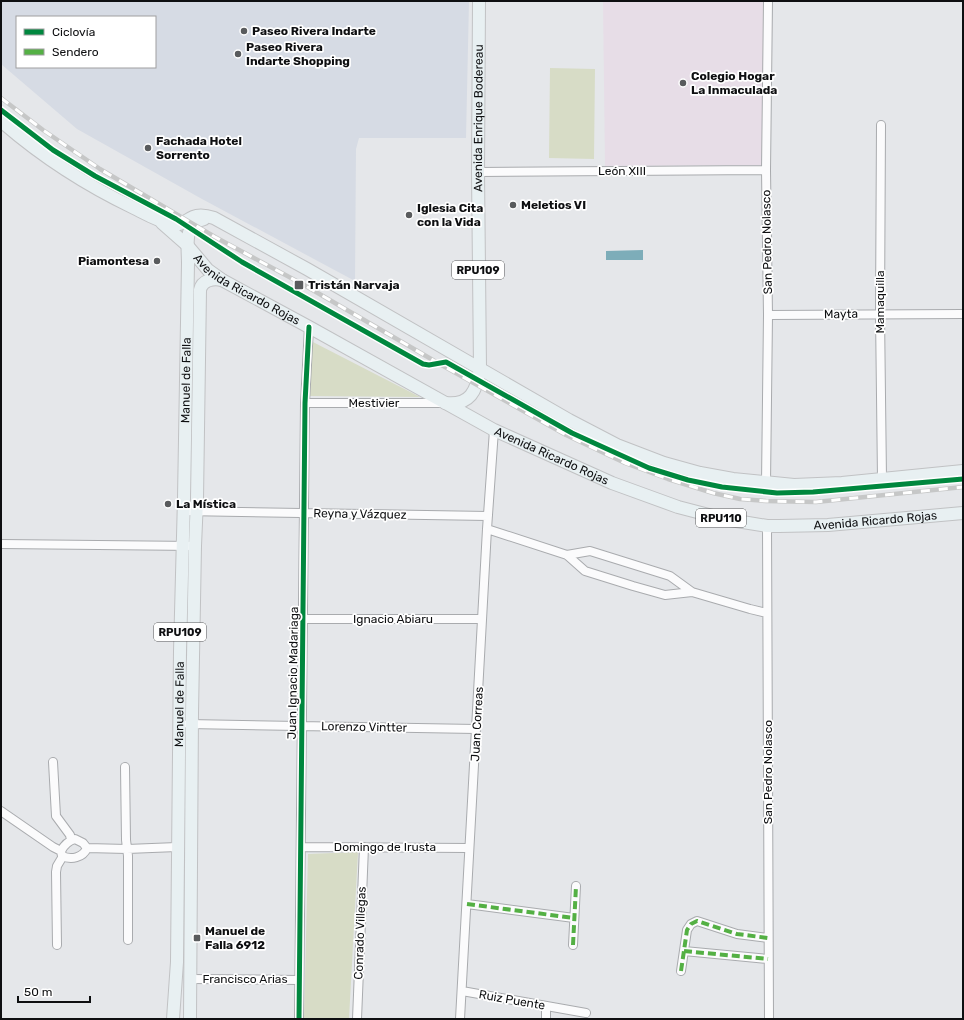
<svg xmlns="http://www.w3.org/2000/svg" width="964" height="1020" viewBox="0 0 964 1020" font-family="Rubik,sans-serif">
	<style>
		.built { fill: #d6dbe4; fill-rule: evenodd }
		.education { fill: #e7dde7 }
		.green { fill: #d7dcc6 }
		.water { fill: #7dadb9 }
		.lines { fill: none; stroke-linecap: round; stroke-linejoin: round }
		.street-casing { stroke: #a9abae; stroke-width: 10 }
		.primary-casing { stroke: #c1c2c4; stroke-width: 14 }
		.street { stroke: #fbfbfc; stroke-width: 8 }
		.primary { stroke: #e8f0f2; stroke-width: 12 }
		.rail-casing { stroke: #c6c7c7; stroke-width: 4.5 }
		.rail { stroke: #fff; stroke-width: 3; stroke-dasharray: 9; stroke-linecap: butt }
		.quiet { stroke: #54b044; stroke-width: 4; stroke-dasharray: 8 4; stroke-linecap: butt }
		.cycleway-casing { stroke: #fff; stroke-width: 8 }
		.cycleway { stroke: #00873e; stroke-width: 5 }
		.poi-dot { fill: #595b5d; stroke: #fff; stroke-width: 1.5 }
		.labels { text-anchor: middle; stroke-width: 3.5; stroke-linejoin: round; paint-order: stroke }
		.shield { fill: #fff; stroke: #565758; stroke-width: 1 }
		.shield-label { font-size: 11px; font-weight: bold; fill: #0e0f11 }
		.poi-label { font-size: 12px; font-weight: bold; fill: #0e0f11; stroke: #fff; text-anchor: start }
		.street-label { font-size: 12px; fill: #0e0f11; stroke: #fff }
	</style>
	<rect width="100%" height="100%" fill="#e5e7ea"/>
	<path class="built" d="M1,1H469L466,138H359L356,149L355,281L202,199L77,129L1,64ZM17,17H155V67H17Z"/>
	<path class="education" d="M603,1H763V165L605,166Z"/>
	<path class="green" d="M550,68L595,69L594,159L549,158Z
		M311,341L420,397L310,396Z
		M358,852L349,1019H304L308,854Z"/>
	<path class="water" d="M643,250V260H606V251Z"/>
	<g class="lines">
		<g class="street-casing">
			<path id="street" d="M881,125L880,314L882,479
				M478,172L766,170
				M768,315L963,314
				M305,403H442
				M766,483L768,315L766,170L768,1
				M183,511L488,516
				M767,526L769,1019
				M487,529L567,555L585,571L633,586L665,595L692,592
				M1,544L195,546
				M567,555L590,551L670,576L692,592L750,609L767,613
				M303,619H482
				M188,724L476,729
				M53,762L56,816L70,835L71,840
				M125,767L126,840L128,856V940
				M1,811L53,847L61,851
				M75,839L83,843L87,848C83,858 71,860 62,856L61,851C64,845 68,841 75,839Z
				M301,847L469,848
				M87,848L127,849L177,847
				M467,904L574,918
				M57,945L56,872L57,866L63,856
				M573,945L576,886
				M684,951L768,959
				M681,971L687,930L691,924L697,921L737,934L768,938
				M190,979L299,980
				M462,991L586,1013
				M299,1019L305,403L309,327
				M357,1019L364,847
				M460,1019L487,529L494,430
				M546,1019V1006"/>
		</g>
		<g class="primary-casing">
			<g id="primary">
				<path d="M1,121C41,156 86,185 134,208C146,214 158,221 171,224C181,226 185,221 193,217C200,214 208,216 214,218L307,269L569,420L617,445L664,463L700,473L733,479L794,485L842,483L963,471"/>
				<path id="s1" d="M162,223L187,245L208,270L222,280L309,327L494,430L612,483L678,507L724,519L767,526H779L828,525L963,513"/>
				<path id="s2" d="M445,403C470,406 477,391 480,368L478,172L479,1"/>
				<path id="s3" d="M173,1019L177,962L180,651L184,498L188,263C188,247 183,223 204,219"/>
				<path d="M190,1019L192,713L195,546L197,499L200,290C202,280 213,278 222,280"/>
			</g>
		</g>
		<use href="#street" class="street"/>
		<use href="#primary" class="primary"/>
		<g class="rail-casing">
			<path id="rail" d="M1,98L43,130L100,169L215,237L304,285L438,363L566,435L625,463L668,479L713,493L740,499L766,501L816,502L963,487"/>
		</g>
		<use href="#rail" class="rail"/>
		<path class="quiet" d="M467,904L574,918
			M573,945L576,886
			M684,951L768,959
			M681,971L687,930L691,924L697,921L737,934L768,938"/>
		<g class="cycleway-casing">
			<path id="cycleway" d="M1,110L53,150L95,176L176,219L242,262L423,364L429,365L446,362L572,433L649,468L688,480L722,487L777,493L813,492L963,479
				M299,1019L305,403L309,327"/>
		</g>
		<use href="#cycleway" class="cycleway"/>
	</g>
	<g class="poi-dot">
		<circle cx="244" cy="31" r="4"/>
		<circle cx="238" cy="54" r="4"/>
		<circle cx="683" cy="83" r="4"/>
		<circle cx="148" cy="148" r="4"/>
		<circle cx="513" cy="205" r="4"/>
		<circle cx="409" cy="215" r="4"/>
		<circle cx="157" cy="261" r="4"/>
		<rect x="294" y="280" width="10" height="10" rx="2"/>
		<circle cx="168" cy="504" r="4"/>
		<rect x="193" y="934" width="8" height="8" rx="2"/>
	</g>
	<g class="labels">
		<g class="shield">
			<rect x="452" y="261" width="52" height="18" rx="3"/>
			<rect x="696" y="509" width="50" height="18" rx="3"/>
			<rect x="154" y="623" width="52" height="18" rx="3"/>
		</g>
		<g class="shield-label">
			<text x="478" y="274">RPU109</text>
			<text x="721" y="522">RPU110</text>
			<text x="180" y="636">RPU109</text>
		</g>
		<g class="poi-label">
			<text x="252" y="35">Paseo Rivera Indarte</text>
			<text x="246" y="51">Paseo Rivera<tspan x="246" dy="14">Indarte Shopping</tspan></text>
			<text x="691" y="80">Colegio Hogar<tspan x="691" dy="14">La Inmaculada</tspan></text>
			<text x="156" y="145">Fachada Hotel<tspan x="156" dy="14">Sorrento</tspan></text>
			<text x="521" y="209">Meletios VI</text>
			<text x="417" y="212">Iglesia Cita<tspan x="417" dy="14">con la Vida</tspan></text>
			<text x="149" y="265" text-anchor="end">Piamontesa</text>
			<text x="308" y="289">Tristán Narvaja</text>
			<text x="176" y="508">La Mística</text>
			<text x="205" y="935">Manuel de<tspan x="205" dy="14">Falla 6912</tspan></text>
		</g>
		<g class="street-label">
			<text dy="4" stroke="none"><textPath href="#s2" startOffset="307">Avenida Enrique Bodereau</textPath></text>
			<text x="622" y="175">León XIII</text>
			<text transform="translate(767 242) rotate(-91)" y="4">San Pedro Nolasco</text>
			<text dy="4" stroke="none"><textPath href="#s1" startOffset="109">Avenida Ricardo Rojas</textPath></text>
			<text transform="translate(880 302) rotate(-90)" y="4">Mamaquilla</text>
			<text transform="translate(841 314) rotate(-1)" y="4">Mayta</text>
			<text dy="4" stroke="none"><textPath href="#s3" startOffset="639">Manuel de Falla</textPath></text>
			<text x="374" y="407">Mestivier</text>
			<text dy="4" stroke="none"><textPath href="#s1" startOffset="457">Avenida Ricardo Rojas</textPath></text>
			<text transform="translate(360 514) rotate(1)" y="4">Reyna y Vázquez</text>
			<text dy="4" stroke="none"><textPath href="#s1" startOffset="793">Avenida Ricardo Rojas</textPath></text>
			<text x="393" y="623">Ignacio Abiaru</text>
			<text transform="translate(293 673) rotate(-89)" y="4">Juan Ignacio Madariaga</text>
			<text dy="4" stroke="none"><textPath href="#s3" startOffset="315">Manuel de Falla</textPath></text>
			<text transform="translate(477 724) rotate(-87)" y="4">Juan Correas</text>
			<text transform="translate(364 727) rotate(1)" y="4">Lorenzo Vintter</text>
			<text transform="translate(768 772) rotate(-90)" y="4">San Pedro Nolasco</text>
			<text x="385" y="851">Domingo de Irusta</text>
			<text transform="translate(360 933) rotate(-88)" y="4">Conrado Villegas</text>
			<text x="245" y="983">Francisco Arias</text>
			<text transform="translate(512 1000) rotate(10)" y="4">Ruiz Puente</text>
		</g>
	</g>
	<rect width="964" height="1020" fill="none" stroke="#0e0f11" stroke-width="4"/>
	<rect x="16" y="16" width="140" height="52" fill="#ffffff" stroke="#9f9fa0"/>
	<rect x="24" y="29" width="20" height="6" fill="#00873e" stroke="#9f9fa0"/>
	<text x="52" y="36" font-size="12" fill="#0e0f11">Ciclovía</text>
	<rect x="24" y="49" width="20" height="6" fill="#54b044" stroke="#9f9fa0"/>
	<text x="52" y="56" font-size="12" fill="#0e0f11">Sendero</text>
	<path d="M18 996v6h72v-6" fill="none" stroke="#0e0f11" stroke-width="2"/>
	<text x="24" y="996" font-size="12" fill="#0e0f11" stroke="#ffffff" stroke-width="3" paint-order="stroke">50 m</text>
</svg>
